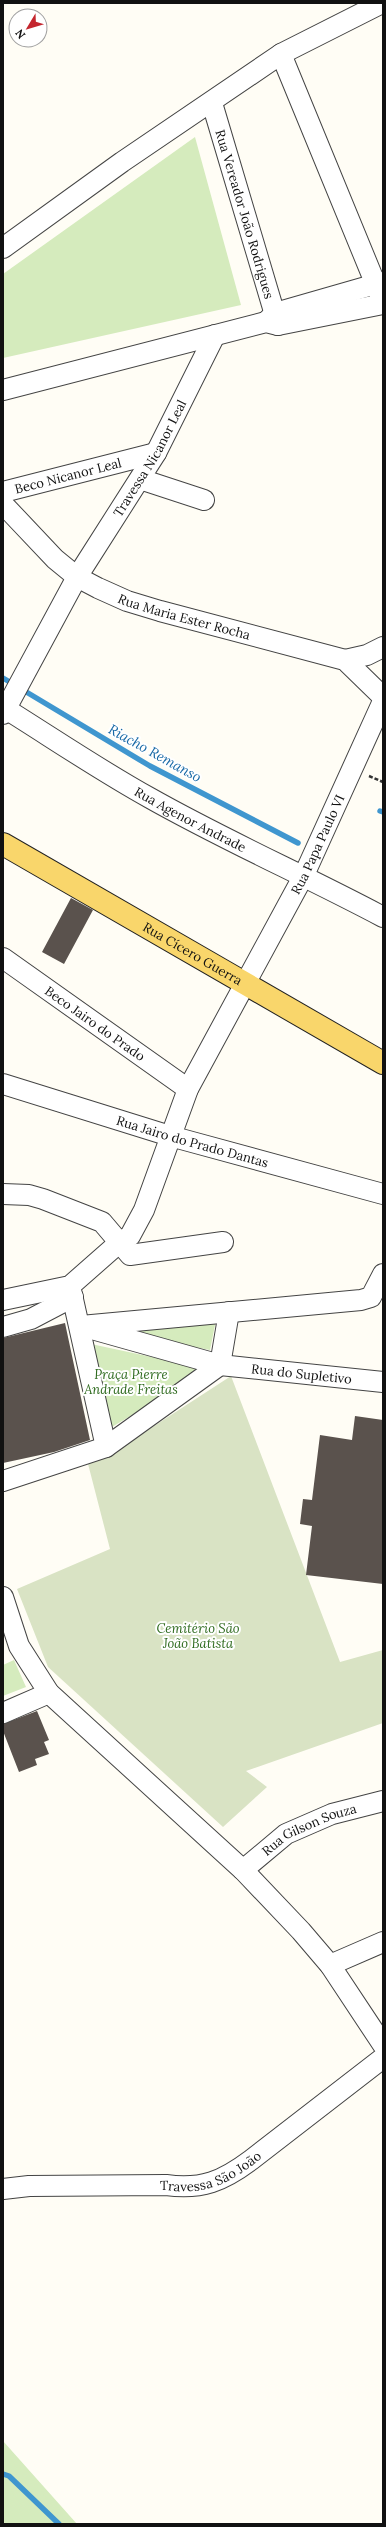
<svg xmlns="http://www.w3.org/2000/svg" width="386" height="2527" viewBox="0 0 386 2527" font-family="Lora,serif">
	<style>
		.green { fill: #d5ebbd }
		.cemetery { fill: #d9e3c4 }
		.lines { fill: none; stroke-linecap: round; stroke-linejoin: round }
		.stream { stroke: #3f96cf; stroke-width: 5.5 }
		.building { fill: #5a524d }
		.minor-casing { stroke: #444; stroke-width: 22 }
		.major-casing { stroke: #222; stroke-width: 24 }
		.path { stroke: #333; stroke-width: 2.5; stroke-dasharray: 4 2; stroke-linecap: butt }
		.minor { stroke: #fff; stroke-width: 20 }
		.major { stroke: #f9d66b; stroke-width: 22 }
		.labels { text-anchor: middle; stroke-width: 4; stroke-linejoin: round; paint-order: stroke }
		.street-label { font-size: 13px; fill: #111; stroke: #fff }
		.park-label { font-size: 13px; font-style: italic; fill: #2f6b1f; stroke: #fff }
		.water-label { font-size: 14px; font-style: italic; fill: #1768a6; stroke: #fff }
	</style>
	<rect width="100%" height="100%" fill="#fffdf5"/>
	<path class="green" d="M195,137L241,305L3,358V274Z
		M216,1320L210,1350L132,1335L131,1324Z
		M91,1344L194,1366L197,1376L112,1427Z
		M14,1660L26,1687L3,1696V1665Z
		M3,2441L77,2524H3Z"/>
	<path class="cemetery" d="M231,1376L340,1662L383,1650V1723L246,1771L267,1787L223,1827L48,1667L17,1589L110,1549L87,1460L131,1441Z"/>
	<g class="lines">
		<path class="stream" d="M3,678L150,766L298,843
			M380,811L383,812
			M3,2474L9,2476L59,2524"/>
	</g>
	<path class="building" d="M71,898L93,910L64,964L42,952Z
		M65,1323L90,1440L54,1452L3,1463V1338Z
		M355,1416L383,1420V1584L306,1575L312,1526L300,1524L303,1499L312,1500L320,1435L352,1440Z
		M37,1711L49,1740L44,1742L49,1754L35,1759L37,1765L19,1772L3,1731V1724Z"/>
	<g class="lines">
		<g class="minor-casing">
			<g id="minor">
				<path d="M281,54L383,302"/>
				<path id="s1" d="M212,103L278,325"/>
				<path d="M3,248L122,162L281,54L382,3"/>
				<path d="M266,322L275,313L383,282"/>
				<path d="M3,390L266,322L278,325L383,304"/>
				<path d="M140,479L204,500"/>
				<path id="s2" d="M3,492L156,453"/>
				<path id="s3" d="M3,504L55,559L77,577L98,588L127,601L160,611L345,660L383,697"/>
				<path d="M345,660L367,655L383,647"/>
				<path id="s4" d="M6,709C54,739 101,771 150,798C226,841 306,876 383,917"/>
				<path id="s5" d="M3,714L77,577L156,453L215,335"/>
				<path id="s6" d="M3,958L188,1089"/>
				<path id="s7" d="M3,1084L170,1136L383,1194"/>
				<path d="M3,1194L29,1195L43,1199L102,1222L130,1255L223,1242"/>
				<path d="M70,1286L106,1447"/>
				<path id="s8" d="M3,1300L70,1286L120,1242L130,1236L144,1210L188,1089L304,875L383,701"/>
				<path d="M81,1326L361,1300L371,1297L383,1274"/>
				<path d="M3,1327L31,1319L73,1297"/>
				<path id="s9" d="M92,1329L220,1365L383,1382"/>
				<path d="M3,1481L106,1447L220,1365L229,1312"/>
				<path d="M3,1597L19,1646L49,1693L243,1870L301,1931L330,1965L383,2045"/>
				<path d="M3,1713L49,1693"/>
				<path id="s10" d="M243,1870L286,1834L332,1814L383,1801"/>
				<path d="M330,1965L383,1942"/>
				<path id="s11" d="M3,2189L29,2186L166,2185C202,2190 223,2181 251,2160L383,2058"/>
			</g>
		</g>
		<g class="major-casing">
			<g id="major">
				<path id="s12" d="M3,844L383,1063"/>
			</g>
		</g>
		<path class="path" d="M369,776L383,782"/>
		<use href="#minor" class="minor"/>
		<use href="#major" class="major"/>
	</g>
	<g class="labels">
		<g class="street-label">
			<text dy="5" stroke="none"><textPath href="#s1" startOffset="116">Rua Vereador João Rodrigues</textPath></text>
			<text dy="5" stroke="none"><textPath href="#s5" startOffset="295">Travessa Nicanor Leal</textPath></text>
			<text dy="5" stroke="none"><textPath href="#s2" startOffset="67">Beco Nicanor Leal</textPath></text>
			<text dy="5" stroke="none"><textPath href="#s3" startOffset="219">Rua Maria Ester Rocha</textPath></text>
			<text dy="5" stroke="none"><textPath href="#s4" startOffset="215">Rua Agenor Andrade</textPath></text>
			<text dy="5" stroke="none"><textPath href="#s8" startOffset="582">Rua Papa Paulo VI</textPath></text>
			<text dy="5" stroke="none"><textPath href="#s12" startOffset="219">Rua Cícero Guerra</textPath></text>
			<text dy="5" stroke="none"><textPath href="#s6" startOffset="113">Beco Jairo do Prado</textPath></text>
			<text dy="5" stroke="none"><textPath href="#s7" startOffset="198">Rua Jairo do Prado Dantas</textPath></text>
			<text dy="5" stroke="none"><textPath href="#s9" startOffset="215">Rua do Supletivo</textPath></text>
			<text dy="5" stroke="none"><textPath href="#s10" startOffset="79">Rua Gilson Souza</textPath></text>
			<text dy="5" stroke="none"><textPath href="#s11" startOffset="211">Travessa São João</textPath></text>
		</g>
		<g class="park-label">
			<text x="131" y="1379">Praça Pierre<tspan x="131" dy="15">Andrade Freitas</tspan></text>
			<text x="198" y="1633">Cemitério São<tspan x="198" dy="15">João Batista</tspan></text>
		</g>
		<g class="water-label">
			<text transform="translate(155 753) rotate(29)" y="5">Riacho Remanso</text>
		</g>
	</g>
	<rect width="386" height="2527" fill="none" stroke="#111111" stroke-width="8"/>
	<g transform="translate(28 28) rotate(232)"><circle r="19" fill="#ffffff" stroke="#a0a0a0"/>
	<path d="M0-3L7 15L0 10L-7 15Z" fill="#c4262e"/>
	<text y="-6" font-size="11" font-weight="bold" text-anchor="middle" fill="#111111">N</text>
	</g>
</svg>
